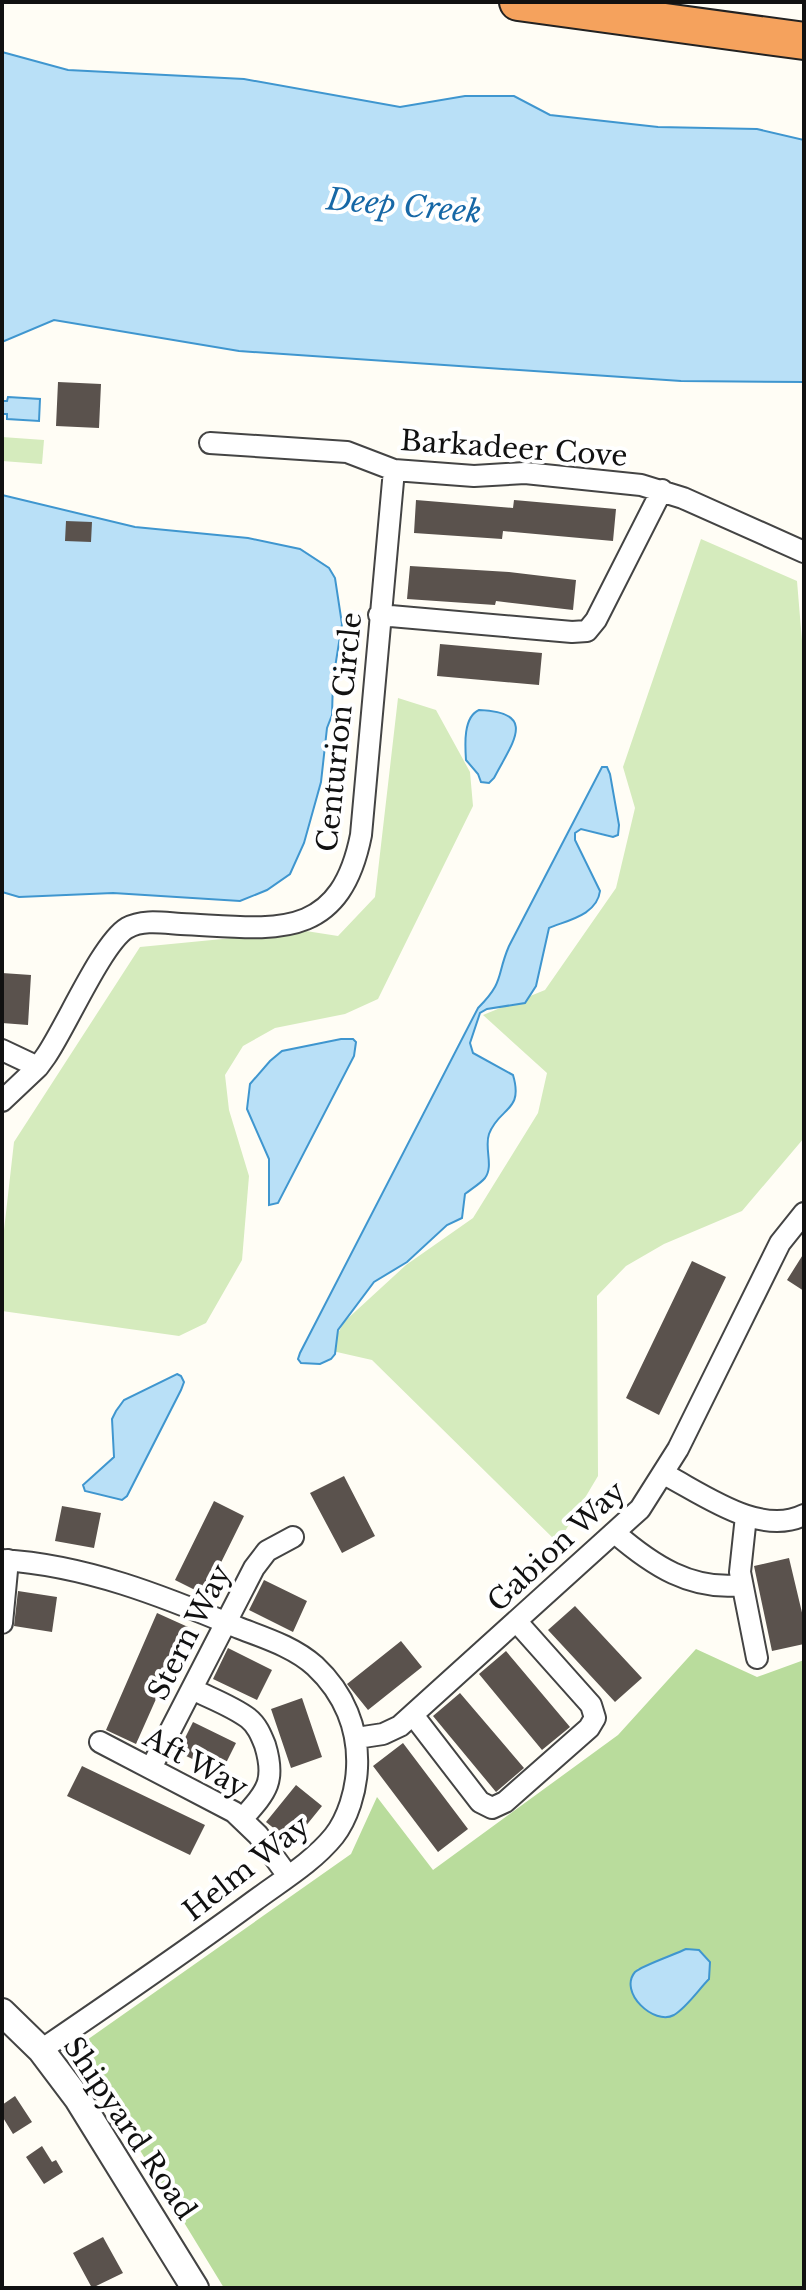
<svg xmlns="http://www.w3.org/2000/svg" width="806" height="2290" viewBox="0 0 806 2290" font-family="'Libre Baskerville',serif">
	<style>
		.green { fill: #d5ebbd }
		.forest { fill: #b9dc9c; fill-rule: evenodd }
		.water { fill: #b9e0f7; stroke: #3f96cf; stroke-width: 2 }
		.building { fill: #5a524d }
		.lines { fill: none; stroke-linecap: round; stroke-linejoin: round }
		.minor-casing { stroke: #444; stroke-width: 24 }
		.tertiary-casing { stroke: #444; stroke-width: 30 }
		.motorway-casing { stroke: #222; stroke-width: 40 }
		.minor { stroke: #fff; stroke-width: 20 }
		.tertiary { stroke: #fff; stroke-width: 26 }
		.motorway { stroke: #f5a25d; stroke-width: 36 }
		.labels { text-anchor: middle; stroke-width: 8; stroke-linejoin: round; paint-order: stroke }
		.street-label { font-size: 28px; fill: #111; stroke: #fff }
		.water-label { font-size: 30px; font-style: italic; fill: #1768a6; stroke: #fff }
	</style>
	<rect width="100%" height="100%" fill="#fffdf5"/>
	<path class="green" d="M2,437L44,440L42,464L2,461Z
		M701,539L797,581L804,665V1138L742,1211L664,1244L626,1266L597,1296L598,1476L558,1543L372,1360L328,1350L345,1321L406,1265L473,1218L538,1113L547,1073L483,1015L545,990L616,888L635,808L623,767Z
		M398,698L436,710L470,772L473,806L378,999L345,1014L275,1028L243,1046L225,1075L229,1110L249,1176L242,1260L206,1323L179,1336L2,1311V1248L14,1142L140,947L306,931L338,936L375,897Z"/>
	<path class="forest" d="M696,1649L757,1677L804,1660V2288H224L77,2047L351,1854L377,1797L433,1870L618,1735ZM659,1962L709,1979L671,2016L653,2014L637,1969Z"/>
	<path class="water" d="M2,52L68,70L244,79L400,107L465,96H514L550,115L658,127L757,129L804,140V382L681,381L239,351L54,320L2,342Z
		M8,397L40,399L39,421L7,419V414H2V401H7Z
		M2,495L135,527L248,538L300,549L329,568L335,578L342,624L333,680L332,715L327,728L321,782L304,843L290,874L267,890L240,901L113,893L19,897L2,892Z
		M479,710C539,712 512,743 494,778L489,783L481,782L478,774L466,760C465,745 463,717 479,710Z
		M602,767H607L610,774L619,825L618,835L613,837L581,829L575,833V840L600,891C597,915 568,920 549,928L536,986L525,1003L487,1009L480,1013L470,1043L473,1053L513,1075C524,1112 499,1107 489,1134C484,1148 494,1166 485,1178C480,1184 471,1189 465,1194L462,1218L447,1225L407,1262L374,1282L338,1330L335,1354L331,1359L320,1364L301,1363L298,1359L300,1353L478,1008C505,981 496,976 509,946Z
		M341,1039H353L356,1042L354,1056L278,1203L269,1205V1159L247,1109L250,1084L270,1061L282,1051Z
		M177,1374L181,1376L184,1382L181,1390L127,1496L122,1500L85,1491L83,1485L114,1457L112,1419L116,1411L124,1400Z
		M686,1949L699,1950L710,1962L709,1979C699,1989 687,2007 674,2015C654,2026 618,1992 635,1972C641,1966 676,1954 686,1949Z"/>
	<path class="building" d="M58,382L101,384L99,428L56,426Z
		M416,500L513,508L514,500L616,509L613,541L503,531L502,539L414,533Z
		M66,521L92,522L91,542L65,541Z
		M410,566L509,572L576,580L573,610L496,601L495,605L407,599Z
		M440,644L542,653L539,685L437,676Z
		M2,973L31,975L28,1025L2,1023Z
		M804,1253V1291L787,1280Z
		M692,1261L726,1277L659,1415L626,1398Z
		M344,1476L375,1536L342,1553L310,1493Z
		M214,1501L244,1516L205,1595L175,1580Z
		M62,1506L101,1513L94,1548L55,1541Z
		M789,1558L804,1621V1644L772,1651L754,1566Z
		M264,1580L307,1601L293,1632L249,1610Z
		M18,1591L57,1597L52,1632L14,1626Z
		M575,1606L642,1678L615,1702L548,1630Z
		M157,1613L188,1627L136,1744L106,1730Z
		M401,1641L422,1667L368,1710L347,1684Z
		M228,1648L272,1670L257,1700L213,1679Z
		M506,1651L570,1727L542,1750L479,1674Z
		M460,1693L524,1768L496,1792L433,1716Z
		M302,1698L322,1757L291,1768L271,1709Z
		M193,1722L236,1743L221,1773L178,1752Z
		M403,1743L468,1829L438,1852L373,1766Z
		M82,1766L205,1825L190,1855L67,1796Z
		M296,1785L322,1806L292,1843L266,1822Z
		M15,2096L32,2122L13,2134L2,2116V2105Z
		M42,2146L52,2162L56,2160L63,2172L44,2184L26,2157Z
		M103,2237L123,2273L92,2288L73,2253Z"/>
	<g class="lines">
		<g class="minor-casing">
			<path id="minor" d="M210,443L347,452L394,470L474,476L525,473L641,485L683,498L804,552
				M379,615L572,632L587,631L596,620L662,490
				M2,1050L38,1067
				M2,1101L38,1067L46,1056C66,1027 102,943 127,928C143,919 164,923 181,924C271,928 339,945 361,835L394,470
				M664,1474C703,1494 760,1537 804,1515
				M746,1516L740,1572L757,1658
				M615,1533C652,1565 691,1591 742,1585
				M2,1560C85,1565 163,1596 239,1628C265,1638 294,1647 315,1666C344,1693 359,1729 357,1768C356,1791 348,1818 334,1836C313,1862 281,1881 254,1901C185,1952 113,2001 41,2050
				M2,1623L8,1560
				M192,1689C210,1698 232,1706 248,1718C257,1725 261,1735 265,1745C276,1781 267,1791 243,1818
				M413,1715L480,1802L492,1808L505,1802L589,1728L595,1718L591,1705L517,1622
				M357,1738L383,1734L400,1726L640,1509L678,1449L780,1243L804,1213
				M100,1742L234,1812L258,1835L288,1876
				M151,1768L254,1568L267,1551L293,1537"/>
		</g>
		<g class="tertiary-casing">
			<path id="tertiary" d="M2,2012L41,2050L78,2099L195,2288"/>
		</g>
		<g class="motorway-casing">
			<path id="motorway" d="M518,2L804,41"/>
		</g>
		<use href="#minor" class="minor"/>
		<use href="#tertiary" class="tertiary"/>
		<use href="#motorway" class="motorway"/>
	</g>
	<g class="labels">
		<g class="street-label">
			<text transform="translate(514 448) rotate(4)" y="10">Barkadeer Cove</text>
			<text transform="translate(339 732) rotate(-84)" y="10">Centurion Circle</text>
			<text transform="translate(556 1546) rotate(-43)" y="10">Gabion Way</text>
			<text transform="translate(189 1632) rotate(-63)" y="10">Stern Way</text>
			<text transform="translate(196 1762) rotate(29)" y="10">Aft Way</text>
			<text transform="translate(246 1868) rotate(-38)" y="10">Helm Way</text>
			<text transform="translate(130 2128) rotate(56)" y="10">Shipyard Road</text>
		</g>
		<g class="water-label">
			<text transform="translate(404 206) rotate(5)" y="10">Deep Creek</text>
		</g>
	</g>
	<rect width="806" height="2290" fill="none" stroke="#111111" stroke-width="8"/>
</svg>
